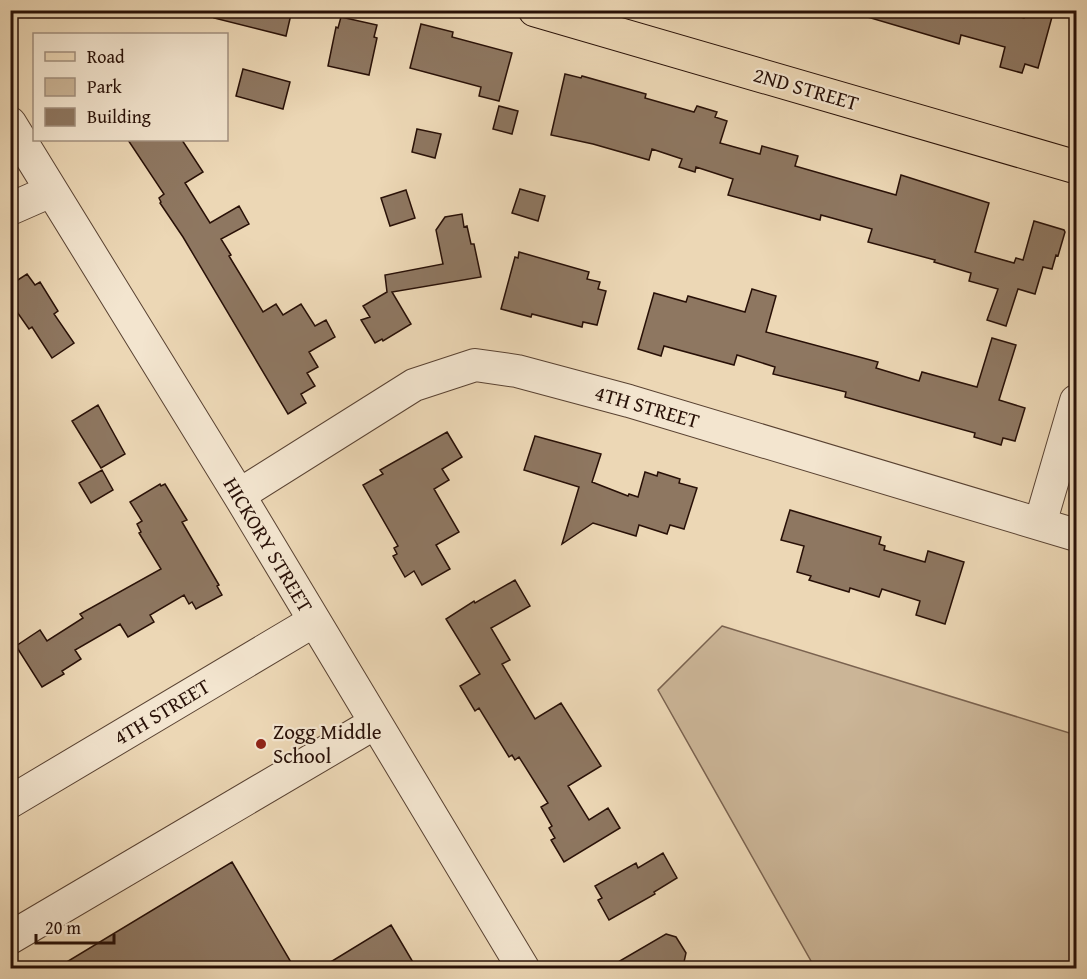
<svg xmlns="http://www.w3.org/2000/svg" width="1087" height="979" viewBox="0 0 1087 979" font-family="'Gentium Book Plus',serif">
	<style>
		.green { fill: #cbb597; stroke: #7a624f; stroke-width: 1.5 }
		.building { fill: #8e7761; stroke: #281007; stroke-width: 1.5 }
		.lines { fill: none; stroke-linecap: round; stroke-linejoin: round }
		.minor-casing { stroke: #594232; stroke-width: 34 }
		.major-casing { stroke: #281007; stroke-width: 35 }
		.minor { stroke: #f3e5cf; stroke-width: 32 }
		.major { stroke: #ecd7b5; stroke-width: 33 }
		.poi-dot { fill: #8f2418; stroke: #f3e5cf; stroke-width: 2 }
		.labels { text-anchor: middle; stroke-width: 4.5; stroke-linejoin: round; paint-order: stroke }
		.street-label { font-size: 21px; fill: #281007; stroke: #f3e5cf }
		.poi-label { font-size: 21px; fill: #281007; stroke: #f3e5cf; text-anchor: start }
	</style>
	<rect width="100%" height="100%" fill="#ecd7b5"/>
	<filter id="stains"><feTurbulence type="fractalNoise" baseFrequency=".00333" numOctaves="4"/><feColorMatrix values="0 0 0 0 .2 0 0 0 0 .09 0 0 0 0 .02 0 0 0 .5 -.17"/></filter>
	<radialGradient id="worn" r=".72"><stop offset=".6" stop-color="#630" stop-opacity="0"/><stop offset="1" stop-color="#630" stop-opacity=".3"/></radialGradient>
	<path class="green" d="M722,626L1076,735V968H815L658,690Z"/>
	<path class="building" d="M215,10H292L286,36L214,18Z
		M865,10H997L1024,18L1026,10H1029L1052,17L1038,68L1025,64L1022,73L1000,67L1005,47L961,35L959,44L864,16Z
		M341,17L377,25L374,37L377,38L369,75L328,66L336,27L338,28Z
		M421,24L453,32L452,37L512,53L499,101L479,96L481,87L410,68Z
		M243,69L290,82L283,109L236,96Z
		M565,74L581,78L582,76L646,94L645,98L694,112L697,106L717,112L715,117L727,121L720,143L760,154L762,146L798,156L795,166L896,195L901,175L989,203L975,252L1014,263L1016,258L1023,260L1034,221L1064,230L1065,232L1058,256L1056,255L1052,269L1043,267L1035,294L1018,289L1006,326L987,320L998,289L969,281L971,273L934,262L935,260L868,242L872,229L821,215L820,220L728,195L733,179L696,167L695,172L679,167L682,159L652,149L649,160L593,144L551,135Z
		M499,106L518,111L512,134L493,129Z
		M417,129L441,134L435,158L412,152Z
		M128,140H182L203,172L185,183L210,223L239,206L249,224L221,239L231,255L229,256L263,312L276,304L283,315L301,304L315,326L326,320L335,337L309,352L318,367L307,373L315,386L301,394L306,403L288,414L183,237L160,203L161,202L159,198L164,194Z
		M520,189L545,196L538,221L512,213Z
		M406,190L415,218L390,226L381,198Z
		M462,214L464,227L467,226L471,244H474L481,277L392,292L411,324L383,341L382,339L375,343L361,320L370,317L363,306L387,292L385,275L443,264L436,230L445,217Z
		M519,252L589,272L587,279L600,282L598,289L606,291L597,325L583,322L582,327L532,314L531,317L501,309L515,257L518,258Z
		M27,274L35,285L40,282L58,311L54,314L74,343L52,358L32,327L29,329L10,302V285Z
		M752,289L776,296L766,332L878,362L876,368L919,381L922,372L977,387L992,338L1016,345L999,400L1025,408L1015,441L1003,438L1001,445L974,437L975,433L845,397L846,392L773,374L775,367L737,355L734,365L664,346L661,356L638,349L654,293L686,302L688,296L745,312Z
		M98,405L125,454L101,468L72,421Z
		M447,432L462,457L442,469L449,480L434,489L459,532L436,545L450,569L422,585L414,571L405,577L393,556L397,554L394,548L398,546L363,485L383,474L380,470Z
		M535,436L601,454L592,482L628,496L629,494L638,497L645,472L657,476L658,472L680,479L679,483L697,488L684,529L670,525L667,534L639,525L636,536L593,523L562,544L579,487L524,470Z
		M102,470L113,490L91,503L79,483Z
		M160,484L161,486L165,484L187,520L182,522L219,585L217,586L222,595L196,609L192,602L189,604L184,595L150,615L154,622L128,637L120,624L75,650L81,659L62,671L64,674L42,687L16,646L40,630L47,641L83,618L80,614L161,569L139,533L141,532L137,524L142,521L130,502Z
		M790,510L881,537L879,544L885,546L884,550L925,562L928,551L964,562L945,624L916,615L920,601L882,589L879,597L850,588L849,592L809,580L811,576L797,572L804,546L781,540Z
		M515,580L530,606L491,628L510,660L502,664L535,719L561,703L601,766L568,786L589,820L608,808L620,828L564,862L551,840L555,838L549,828L552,826L541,807L548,803L519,757L515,760L512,755L509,757L479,708L475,711L460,686L480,674L446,619L474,601L475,603Z
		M663,853L677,878L654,892L655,894L609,920L598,900L602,898L595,886L636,863L638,868Z
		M232,862L295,969H55Z
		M391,925L417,969H319Z
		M666,934L676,937L686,953L684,962L671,969H606Z"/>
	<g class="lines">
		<g class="minor-casing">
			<path id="minor" d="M10,123L239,495L523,968
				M10,209L51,191
				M239,495L414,385L475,365L517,371L629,401L1076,535
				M1040,524L1076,401
				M10,802L314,621
				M10,938L375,723"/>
		</g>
		<g class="major-casing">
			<path id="major" d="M535,10L1076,167"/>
		</g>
		<use href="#minor" class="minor"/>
		<use href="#major" class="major"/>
	</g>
	<circle class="poi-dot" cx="261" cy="744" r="6"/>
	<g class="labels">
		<g class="street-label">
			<text transform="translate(806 89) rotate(16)" y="7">2ND STREET</text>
			<text transform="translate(647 407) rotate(16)" y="7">4TH STREET</text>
			<text transform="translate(268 545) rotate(59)" y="7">HICKORY STREET</text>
			<text transform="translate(162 712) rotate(-31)" y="7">4TH STREET</text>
		</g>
		<g class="poi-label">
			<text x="273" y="739">Zogg Middle<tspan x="273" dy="24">School</tspan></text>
		</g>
	</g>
	<rect width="1087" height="979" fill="none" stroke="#ecd7b5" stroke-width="36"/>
	<rect x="12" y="12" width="1063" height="955" fill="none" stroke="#281007" stroke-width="3"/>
	<rect x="18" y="18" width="1051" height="943" fill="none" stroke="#281007" stroke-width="1.5"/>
	<rect x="33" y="33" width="195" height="108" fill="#f3e5cf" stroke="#a2907f" stroke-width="1.5"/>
	<rect x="45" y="52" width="30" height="9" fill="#ecd7b5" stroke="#a2907f" stroke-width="1.5"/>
	<text x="87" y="63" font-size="18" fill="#281007">Road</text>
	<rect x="45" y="78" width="30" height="18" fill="#cbb597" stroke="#a2907f" stroke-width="1.5"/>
	<text x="87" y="93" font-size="18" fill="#281007">Park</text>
	<rect x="45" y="108" width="30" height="18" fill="#8e7761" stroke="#a2907f" stroke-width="1.5"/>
	<text x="87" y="123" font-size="18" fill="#281007">Building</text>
	<path d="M36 934v9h78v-9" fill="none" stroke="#281007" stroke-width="3"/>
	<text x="45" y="934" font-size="18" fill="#281007" stroke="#f3e5cf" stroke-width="4.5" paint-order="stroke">20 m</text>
	<rect width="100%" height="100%" filter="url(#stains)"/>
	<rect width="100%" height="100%" fill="url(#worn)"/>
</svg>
